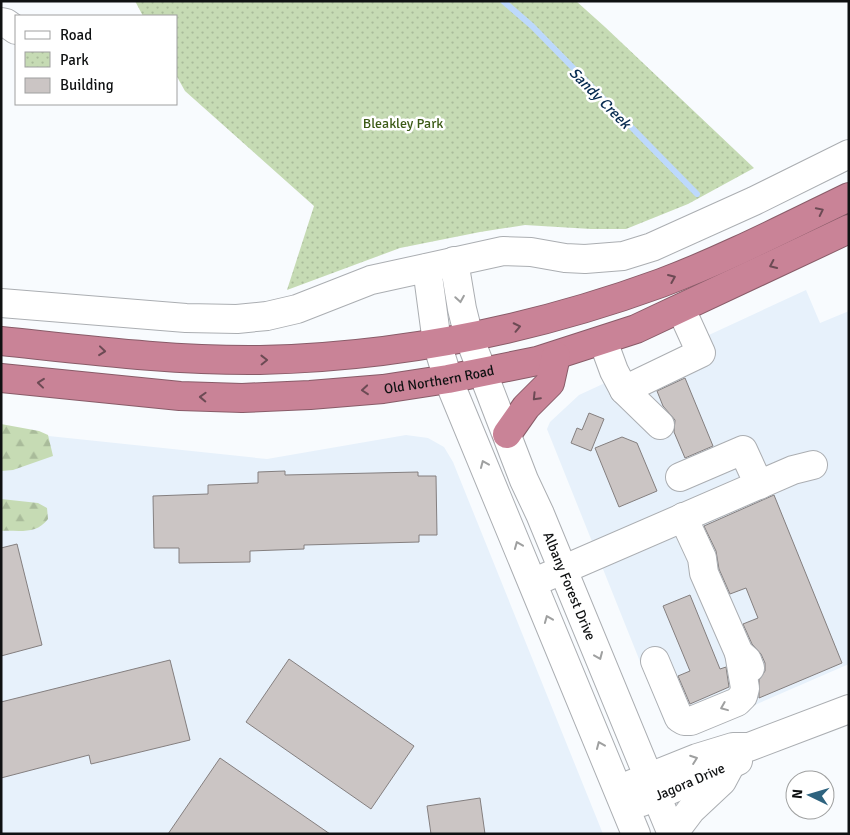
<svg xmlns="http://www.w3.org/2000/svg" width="850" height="835" viewBox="0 0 850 835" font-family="Signika,sans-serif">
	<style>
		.built { fill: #e7f1fb }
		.forest { fill: url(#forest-firs) }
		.park { fill: url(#park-dots) }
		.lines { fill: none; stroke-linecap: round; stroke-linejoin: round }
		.stream { stroke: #bdd9fc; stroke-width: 6 }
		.building { fill: #cbc5c4; stroke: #847f7f }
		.minor-casing { stroke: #abaeb2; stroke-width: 30 }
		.highway-casing { stroke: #885b68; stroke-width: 30 }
		.minor { stroke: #fff; stroke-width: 28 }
		.highway { stroke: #c98397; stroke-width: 28 }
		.oneway { stroke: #6c4a54 }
		.oneway2 { stroke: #9fa0a0 }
		.labels { text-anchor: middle; stroke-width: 5; stroke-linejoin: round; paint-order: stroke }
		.park-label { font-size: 14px; fill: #3c5b16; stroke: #fff }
		.street-label { font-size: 14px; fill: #0f1112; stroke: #fff }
		.water-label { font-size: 15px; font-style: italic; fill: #062a50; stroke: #fff }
	</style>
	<defs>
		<pattern id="forest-firs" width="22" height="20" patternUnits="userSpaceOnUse" patternTransform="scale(1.25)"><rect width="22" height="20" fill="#c6dbb4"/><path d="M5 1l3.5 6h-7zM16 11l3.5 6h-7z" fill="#a9bb9a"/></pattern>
		<pattern id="park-dots" width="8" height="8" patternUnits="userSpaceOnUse" patternTransform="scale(1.25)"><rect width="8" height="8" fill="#c6dbb4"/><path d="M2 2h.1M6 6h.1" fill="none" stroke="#a9bb9a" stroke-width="1.8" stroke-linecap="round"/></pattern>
	</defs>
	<rect width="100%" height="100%" fill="#f8fbfe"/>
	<path class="built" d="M806,290L820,323L849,311V664L690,733L677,730L665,724L547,429L550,422L579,395Z
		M1,431L267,459L406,435L428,438L444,447L453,462L603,834H1Z"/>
	<path class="forest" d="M1,424L39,431L48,435L53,456L13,470L1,471Z
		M1,499L38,503L47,508L48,519C36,535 20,530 1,531Z"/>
	<path class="park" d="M135,1H576L605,27L754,168L688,204L626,229H591L525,225L480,232L400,248L287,290L314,206L185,91L176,75V16H143Z"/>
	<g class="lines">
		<path class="stream" d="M503,1L532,26L697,194"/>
	</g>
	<path class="building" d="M685,378L713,446L685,458L674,432L675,420L663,406L657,391Z
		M589,413L604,419L591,451L571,443L577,428L582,430Z
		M622,437L637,443L657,491L619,507L595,448Z
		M285,471V475L418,472V476H436L437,535H419V542L304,545V549L250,551V562L179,563V548H154L153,496L208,494V485L258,483V472Z
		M774,495L842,663L759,698V680L765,671V663L761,654L752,644L743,624L758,618L746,588L730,594L719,569L716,551L704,526Z
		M17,544L42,645L1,656V548Z
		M690,595L720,669L726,667L729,687L690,704L678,676L690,671L663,606Z
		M289,659L414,746L371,809L246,722Z
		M170,660L190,740L91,764L89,755L1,778V702Z
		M220,758L330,834H168Z
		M480,798L485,834H431L427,806Z"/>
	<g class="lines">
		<g class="minor-casing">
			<g id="minor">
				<path d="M1,22L6,23L16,30"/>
				<path id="s1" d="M454,261L462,309L469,337L524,480L540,514L672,834"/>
				<path d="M427,268L437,343L448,379L636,834"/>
				<path d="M1,303L186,318L237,319L267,316L297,309L371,280L503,251L531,252L565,258L585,259L623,256L652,247L754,201L849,154"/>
				<path d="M603,341L614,371L624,390L660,425"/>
				<path d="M624,390L701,353L681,309"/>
				<path d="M680,477L743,450L759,485"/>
				<path d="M683,517L702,558L704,573L739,653L747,660L750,668"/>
				<path d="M546,577L793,470L813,465"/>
				<path d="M655,661L679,718L684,721H691L737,702L743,696L745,688L739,653"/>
				<path d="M632,784L697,758L733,747H749L849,709"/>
				<path id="s2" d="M642,802L738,761"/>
				<path d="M673,834L691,810L722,781L730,766"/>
			</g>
		</g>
		<g class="highway-casing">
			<g id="highway">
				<path d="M1,341C87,350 174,361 260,360C397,357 532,330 661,283C725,259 787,227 849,197"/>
				<path id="s3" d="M1,378L180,396L242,398L310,395L383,389L448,379L537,361L636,329L849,229"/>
				<path d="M507,434L526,407L550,383L556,356"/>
			</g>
		</g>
		<use href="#minor" class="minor"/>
		<use href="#highway" class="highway"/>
	</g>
	<defs><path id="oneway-chevron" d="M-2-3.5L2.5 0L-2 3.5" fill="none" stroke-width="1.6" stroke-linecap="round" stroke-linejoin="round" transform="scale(1.25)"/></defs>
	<g class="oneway">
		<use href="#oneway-chevron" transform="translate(820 211) rotate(-26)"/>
		<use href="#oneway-chevron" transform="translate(773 265) rotate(155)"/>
		<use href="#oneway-chevron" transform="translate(672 278) rotate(-23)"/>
		<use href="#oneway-chevron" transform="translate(517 327) rotate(-12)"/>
		<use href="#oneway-chevron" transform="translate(102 351) rotate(6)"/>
		<use href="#oneway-chevron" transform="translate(264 360) rotate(-1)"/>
		<use href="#oneway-chevron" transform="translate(41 383) rotate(-174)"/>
		<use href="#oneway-chevron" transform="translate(365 390) rotate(175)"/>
		<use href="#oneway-chevron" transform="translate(203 397) rotate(-178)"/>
		<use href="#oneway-chevron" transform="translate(536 397) rotate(134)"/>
	</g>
	<g class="oneway2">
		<use href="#oneway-chevron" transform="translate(460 299) rotate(81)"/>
		<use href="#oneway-chevron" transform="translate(484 464) rotate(-113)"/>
		<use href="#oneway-chevron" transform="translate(518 545) rotate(-112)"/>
		<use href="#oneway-chevron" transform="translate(548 619) rotate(-112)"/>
		<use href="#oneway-chevron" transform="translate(599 656) rotate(67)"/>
		<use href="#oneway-chevron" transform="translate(724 707) rotate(158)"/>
		<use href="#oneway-chevron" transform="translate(600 745) rotate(-113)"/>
		<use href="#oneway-chevron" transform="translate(694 759) rotate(-20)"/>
	</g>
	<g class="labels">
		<g class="park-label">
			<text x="403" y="128">Bleakley Park</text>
		</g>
		<g class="street-label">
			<text dy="5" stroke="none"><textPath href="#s3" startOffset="440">Old Northern Road</textPath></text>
			<text dy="5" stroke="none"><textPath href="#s1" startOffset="346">Albany Forest Drive</textPath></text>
			<text dy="5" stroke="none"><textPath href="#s2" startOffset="52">Jagora Drive</textPath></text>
		</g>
		<g class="water-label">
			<text transform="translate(600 98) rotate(45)" y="5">Sandy Creek</text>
		</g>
	</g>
	<rect width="850" height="835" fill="none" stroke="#0f1112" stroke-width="5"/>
	<rect x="15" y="15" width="162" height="90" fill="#ffffff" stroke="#9fa0a0"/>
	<rect x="25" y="31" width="25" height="8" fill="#ffffff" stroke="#9fa0a0"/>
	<text x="60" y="40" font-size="15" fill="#0f1112">Road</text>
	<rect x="25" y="52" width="25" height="15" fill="url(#park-dots)" stroke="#9fa0a0"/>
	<text x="60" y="65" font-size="15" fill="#0f1112">Park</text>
	<rect x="25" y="78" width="25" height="15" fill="#cbc5c4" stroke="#9fa0a0"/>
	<text x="60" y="90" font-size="15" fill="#0f1112">Building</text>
	<g transform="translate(810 795) rotate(275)"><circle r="24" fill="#ffffff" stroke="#9fa0a0"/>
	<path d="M0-4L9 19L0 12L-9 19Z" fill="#2e637f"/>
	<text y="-8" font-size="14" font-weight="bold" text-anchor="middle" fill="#0f1112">N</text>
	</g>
</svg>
